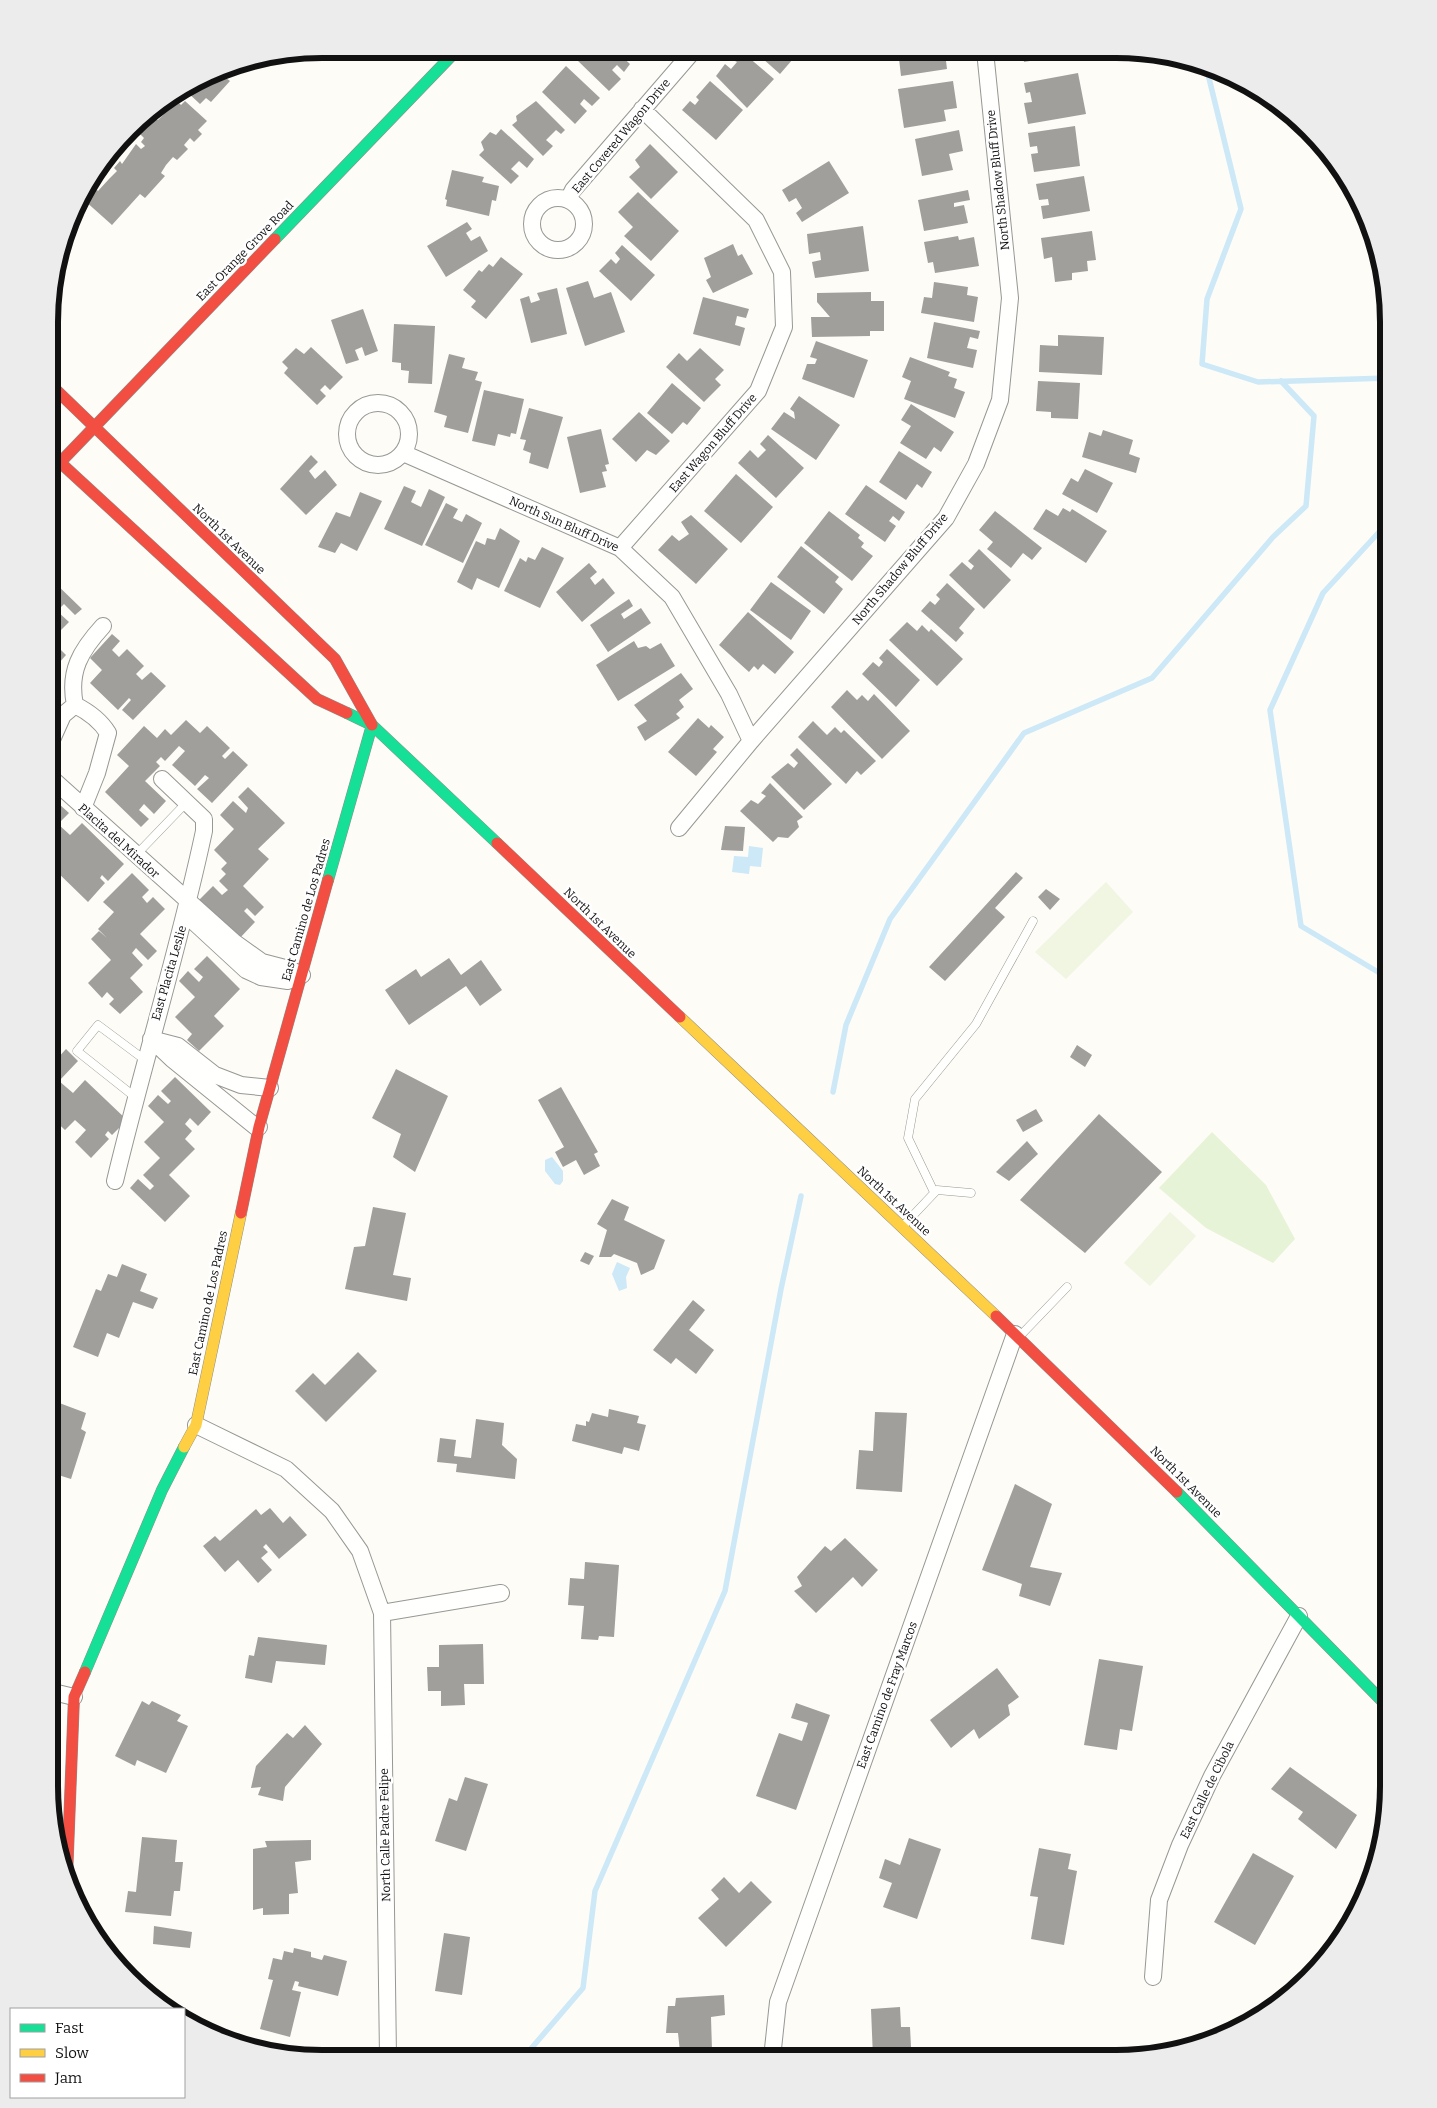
<svg xmlns="http://www.w3.org/2000/svg" width="1437" height="2108" viewBox="0 0 1437 2108" font-family="Bitter,serif">
	<style>
		.green { fill: #e7f3d7 }
		.pitch { fill: #f0f6e1 }
		.water { fill: #cde8f7 }
		.lines { fill: none; stroke-linecap: round; stroke-linejoin: round }
		.stream { stroke: #cde8f7; stroke-width: 5.5 }
		.building { fill: #a19f9c }
		.lane-casing { stroke: #979795; stroke-width: 9 }
		.street-casing { stroke: #979795; stroke-width: 18 }
		.fast-casing { stroke: #8e8d8b; stroke-width: 12 }
		.slow-casing { stroke: #8e8d8b; stroke-width: 12 }
		.jam-casing { stroke: #8e8d8b; stroke-width: 12 }
		.lane { stroke: #fffffe; stroke-width: 8 }
		.street { stroke: #fffffe; stroke-width: 16 }
		.fast { stroke: #16e098; stroke-width: 11 }
		.slow { stroke: #ffcf43; stroke-width: 11 }
		.jam { stroke: #f24e42; stroke-width: 11 }
		.labels { text-anchor: middle; stroke-width: 5; stroke-linejoin: round; paint-order: stroke }
		.street-label { font-size: 12px; fill: #111; stroke: #fff }
		.rim { fill: none; stroke: #111; stroke-width: 6 }
	</style>
	<rect width="100%" height="100%" fill="#fdfcf7"/>
	<path class="green" d="M1212,1132L1266,1185L1295,1239L1273,1263L1206,1228L1159,1188Z"/>
	<path class="pitch" d="M1106,882L1133,912L1066,979L1035,952Z
		M1170,1212L1196,1236L1150,1286L1124,1263Z"/>
	<path class="water" d="M749,846L763,848L761,867L750,866L749,874L732,872L734,856L748,857Z
		M552,1157L563,1171V1181L560,1185L555,1184L545,1171V1160Z
		M617,1262L630,1268L626,1277L627,1288L619,1291L612,1274Z"/>
	<g class="lines">
		<path class="stream" d="M1206,66L1241,209L1207,299L1202,364L1258,382L1388,378
			M1388,978L1301,926L1270,710L1323,593L1380,531L1388,517
			M833,1092L846,1025L890,919L1024,733L1152,678L1273,537L1306,506L1314,416L1281,381
			M523,2058L583,1988L595,1891L725,1591L781,1289L801,1196"/>
	</g>
	<path class="building" d="M587,50H615L630,64L624,72L617,65L612,70L621,79L609,91L577,60Z
		M621,50H643L633,61Z
		M753,50H797L799,52L780,74Z
		M898,50L936,51V54L945,53L947,69L901,76Z
		M741,51L774,79L747,108L716,76L725,64L731,69L737,62L733,60Z
		M1022,51H1071V54L1024,62Z
		M256,60L248,68L246,65L237,74L233,70L226,78L230,81L211,102L206,98L200,104L186,91L234,63Z
		M566,66L600,98L592,106L584,99L580,104L587,111L575,124L542,92Z
		M1078,73L1086,114L1028,124L1024,103L1032,102L1030,92L1026,93L1024,83Z
		M710,81L743,110L716,140L682,110L690,101L695,105L699,100L696,97Z
		M953,81L957,108L944,110L946,121L904,128L898,89Z
		M177,101L181,105L185,101L207,121L198,130L202,134L194,142L190,138L184,145L188,149L177,160L173,157L166,165L161,173L165,176L145,198L140,194L112,225L84,200L95,188L98,191L109,179L117,171L114,168L120,161L122,164L136,144L141,149L145,146L141,142L144,138L140,134L154,118L158,120Z
		M536,101L565,130L561,134L556,130L546,140L553,146L543,156L512,125L517,121L516,116Z
		M1075,126L1080,166L1034,172L1031,154L1038,153L1037,146L1030,147L1028,133Z
		M501,129L534,159L527,168L519,161L511,169L519,176L511,184L479,155L484,150L481,142L490,132L496,135Z
		M959,130L963,151L949,154L953,170L922,176L915,139Z
		M650,144L678,172L651,199L629,177L640,167L635,160Z
		M829,161L849,193L802,222L796,213L802,208L796,198L789,202L782,190Z
		M452,170L484,177L482,182L499,186L496,201L492,200L489,216L446,206L447,200L445,199Z
		M1084,176L1090,211L1043,219L1041,206L1049,205L1048,199L1039,200L1036,184Z
		M968,190L970,200L954,203V207L964,205L968,223L924,231L918,200Z
		M638,192L679,231L651,261L624,236L633,227L618,212Z
		M467,222L472,229L466,233L471,241L480,236L488,251L446,277L427,246Z
		M863,226L869,271L815,278L812,262L821,260L820,252L809,254L807,234Z
		M1092,231L1096,260L1087,261L1088,271L1072,273V280L1055,282L1052,257L1044,259L1041,238Z
		M958,236L959,240L974,237L979,266L935,273L933,262L928,263L924,242Z
		M733,244L738,256L742,254L753,274L713,293L706,280L711,277L704,258Z
		M622,245L655,275L631,301L599,271L611,259L616,264L620,259L615,253Z
		M501,257L523,274L486,319L471,307L476,301L463,290L479,270L482,272L489,264L493,267Z
		M588,281L594,298L611,292L625,332L585,346L566,288Z
		M934,282L968,287L967,295L978,297L974,322L921,313L924,297L932,298Z
		M557,288L567,334L531,343L520,299L529,296L531,303L540,300L537,293Z
		M871,292V301H884V331H870V336L812,337L811,317H830L817,302V293Z
		M703,297L749,309L746,318L737,316L735,325L745,328L740,346L693,334Z
		M363,309L378,351L365,356L362,347L355,350L359,360L346,364L331,320Z
		M934,322L980,331L978,339L970,337L967,348L977,350L973,368L927,358Z
		M394,324L435,326L432,384L408,383L409,371L401,370V363L392,362Z
		M1058,335L1104,337L1102,375L1039,372L1040,345L1058,346Z
		M816,341L868,360L854,398L802,379L807,364H815L817,359L810,357Z
		M311,347L343,377L330,390L325,385L320,390L326,396L317,405L284,373L288,368L282,362L296,348L304,354Z
		M700,348L724,370L715,379L721,385L704,402L666,367L679,353L687,361Z
		M449,354L465,358L462,368L478,372L475,380L482,382L468,433L444,427L447,416L434,412Z
		M910,357L950,372L948,376L957,379L954,388L965,392L955,418L904,399L911,381L902,377Z
		M1038,381L1080,383L1078,419L1051,418V412L1036,411Z
		M672,383L701,408L687,425L683,422L672,434L647,413Z
		M484,390L524,399L516,434L511,433L510,437L498,434L495,446L472,441Z
		M799,396L840,425L816,460L771,429L784,412L795,419L794,412L790,409Z
		M911,404L954,432L941,452L934,447L926,459L900,443L911,426L901,420Z
		M529,408L563,417L548,469L529,463L531,453L523,450L526,440L520,439Z
		M639,412L670,441L656,455L647,450L636,462L612,439Z
		M601,429L609,464L605,465L607,471L602,472L606,487L580,493L567,437Z
		M1103,430L1133,440L1129,454L1140,458L1136,473L1082,457L1089,432L1101,436Z
		M768,435L804,468L776,498L738,463L750,450L758,458L766,450L760,444Z
		M899,451L932,472L922,488L917,484L906,500L879,482Z
		M311,455L318,462L309,471L315,479L325,470L337,485L306,515L280,489Z
		M1085,469L1113,483L1097,513L1062,494L1071,478L1078,482Z
		M736,474L773,507L741,543L704,511Z
		M866,485L905,512L899,521L893,516L889,521L896,526L885,542L845,514Z
		M404,486L416,491L411,502L421,507L429,489L445,497L422,546L384,529Z
		M360,492L382,501L357,551L341,543L335,553L318,547L336,512L350,517Z
		M446,503L458,509L453,518L462,522L466,514L482,523L463,563L425,545Z
		M1063,508L1070,512L1072,509L1107,531L1086,563L1033,529L1046,509L1058,516Z
		M829,511L860,535L858,538L864,543L861,547L873,556L852,581L804,543Z
		M995,511L1042,548L1032,560L1023,553L1011,568L987,549L993,542L979,530Z
		M691,515L728,549L696,584L658,550L672,535L679,541L689,534L681,522Z
		M500,528L520,541L499,588L477,578L472,590L457,582L476,541L485,545L487,538L495,540Z
		M801,546L839,577L835,582L843,589L824,614L777,577Z
		M542,547L564,558L540,608L504,591L520,558L526,562L528,557L535,560Z
		M979,549L1011,580L984,609L949,575L962,562L971,570L974,566L968,561Z
		M589,563L597,572L590,578L595,585L603,578L615,593L582,622L556,592Z
		M51,579L82,609L75,615L64,604L57,611L69,622L59,632L56,628L51,634Z
		M771,582L811,611L791,640L750,610Z
		M947,583L975,609L959,628L964,633L956,642L921,611L930,601L935,605L940,599L936,595Z
		M629,599L633,606L621,614L624,619L641,608L651,623L608,652L590,625Z
		M748,612L794,652L775,674L763,664L758,670L754,666L749,672L719,645Z
		M907,622L917,631L922,625L929,632L931,629L963,659L937,686L889,640Z
		M112,634L120,641L112,650L119,657L127,649L144,666L136,674L142,680L151,672L166,686L133,720L122,710L131,700L129,698L118,710L90,683L102,670L90,658Z
		M51,640L66,655L51,672Z
		M634,641L638,648L646,646L650,649L661,643L675,666L618,701L596,665Z
		M887,649L920,680L896,707L862,674L873,662L879,667L883,662L879,658Z
		M681,673L693,689L679,700L684,707L676,714L680,718L645,741L637,727L647,721L634,705Z
		M51,680L58,687L50,695L51,682Z
		M847,690L857,700L862,695L868,701L874,694L910,731L882,759L831,707Z
		M698,718L709,728L711,725L724,737L713,749L717,752L696,776L668,752Z
		M186,720L200,733L207,726L230,748L222,756L225,759L233,751L248,765L212,803L197,789L209,778L205,775L195,786L172,765L185,751L179,746L165,761L161,757L156,762L160,766L145,781L166,801L154,814L144,804L139,810L149,819L141,827L105,792L129,766L117,755L144,726L157,738L165,729L171,735Z
		M813,721L827,735L835,727L841,733L844,730L876,761L861,775L857,771L846,784L798,737Z
		M797,748L832,784L804,810L771,777L788,763L794,768L798,763L790,755Z
		M770,783L803,817L797,821L799,827L788,838L778,837L773,842L740,811L751,800L758,804L766,796L761,793Z
		M248,787L285,823L258,849L269,859L243,886L264,907L255,916L247,908L244,911L255,922L239,939L199,900L213,886L222,895L228,890L219,881L226,874L221,869L227,863L214,850L234,829L220,815L233,801L246,813L248,808L238,797Z
		M59,804L69,813L58,824L70,835L82,823L124,864L108,881L102,875L100,878L105,883L88,902L50,865V857L54,853L50,849V812Z
		M725,826L745,827L743,851L721,850Z
		M1016,872L1023,878L995,908L1005,917L945,981L929,967Z
		M132,873L149,890L142,897L147,903L153,897L165,909L140,934L157,951L148,960L136,948L132,953L143,965L130,978L143,992L120,1014L109,1004L114,999L107,992L102,998L88,983L111,960L91,939L99,931L107,938L98,929L114,912L103,902Z
		M1046,889L1060,899L1050,910L1038,897Z
		M207,956L240,989L214,1016L224,1026L199,1051L187,1040L192,1034L175,1017L195,997L179,981L188,971L199,982L203,977L194,969Z
		M449,958L461,975L481,960L502,990L480,1006L466,986L409,1025L385,990L416,969L421,977Z
		M53,1036L61,1044L50,1054L56,1060L66,1049L78,1061L59,1081L73,1093L85,1080L127,1120L112,1135L108,1131L105,1135L109,1139L91,1158L75,1142L86,1130L75,1120L65,1130L50,1116L58,1108L50,1100V1038Z
		M1077,1045L1092,1055L1085,1067L1070,1057Z
		M396,1069L448,1096L415,1172L393,1157L401,1134L372,1118Z
		M175,1077L211,1112L198,1126L190,1118L185,1124L192,1131L185,1139L195,1149L169,1175L190,1196L165,1222L130,1188L138,1179L150,1190L154,1186L143,1175L160,1158L144,1142L164,1122L148,1106L158,1095L168,1104L171,1101L161,1091Z
		M561,1087L598,1152L594,1154L600,1166L584,1175L576,1160L563,1167L555,1152L564,1147L538,1100Z
		M1036,1109L1043,1121L1023,1132L1016,1120Z
		M1099,1114L1162,1172L1085,1253L1020,1200Z
		M1027,1141L1038,1154L1009,1181L996,1172Z
		M612,1199L629,1207L624,1220L665,1240L654,1269L641,1275L637,1263L614,1254L611,1257H599L607,1230L597,1224Z
		M373,1207L406,1213L393,1275L411,1278L407,1301L345,1289L354,1247L365,1246Z
		M585,1252L594,1256L589,1265L580,1261Z
		M122,1264L147,1274L140,1291L158,1298L153,1309L133,1302L119,1338L107,1333L98,1357L73,1347L96,1289L101,1291L108,1274L117,1277Z
		M693,1300L705,1310L689,1330L714,1350L696,1374L676,1358L671,1364L653,1350Z
		M358,1352L377,1371L326,1422L295,1391L313,1373L325,1385Z
		M54,1401L86,1413L81,1429L86,1432L71,1479L49,1472V1414Z
		M609,1409L639,1416L637,1423L646,1425L639,1451L624,1447L622,1454L572,1441L576,1424L586,1426V1421L589,1422L592,1413L608,1417Z
		M875,1412L907,1413L902,1492L856,1489L859,1450L873,1451Z
		M476,1419L504,1423L502,1445L517,1459L515,1479L456,1472L457,1464L437,1462L440,1438L456,1440L454,1456L471,1458Z
		M1015,1484L1052,1504L1030,1567L1062,1573L1050,1606L1019,1596L1022,1584L982,1570Z
		M270,1508L283,1523L290,1516L307,1535L279,1559L266,1544L263,1547L268,1552L261,1558L272,1570L258,1583L238,1560L225,1572L203,1546L215,1536L220,1541L256,1509L261,1515Z
		M845,1538L878,1570L862,1587L853,1577L816,1613L794,1591L802,1586L797,1577L825,1546L831,1551Z
		M585,1562L619,1565L614,1637L599,1636L598,1640L581,1639L584,1606L568,1605L570,1578L584,1579Z
		M258,1637L327,1645L325,1665L276,1661L272,1683L245,1678L249,1655L254,1656Z
		M483,1644L484,1684H464L465,1705L441,1706V1691H428L427,1667H439V1645Z
		M1099,1659L1143,1666L1132,1731L1120,1729L1117,1750L1084,1745Z
		M997,1668L1019,1697L1008,1705L1010,1715L979,1739L974,1729L951,1748L930,1720Z
		M142,1701L149,1705L152,1701L181,1715L177,1721L188,1726L166,1773L137,1760L135,1766L115,1756Z
		M796,1703L830,1715L796,1810L756,1796L779,1733L802,1741L808,1723L791,1718Z
		M305,1725L322,1744L285,1787L283,1801L258,1795L261,1787L251,1788L256,1766L287,1733L293,1738Z
		M1290,1767L1357,1815L1336,1849L1298,1819L1303,1812L1271,1789Z
		M465,1777L488,1784L466,1851L435,1841L449,1798L457,1801Z
		M142,1837L177,1840L175,1862H183L180,1891H174L171,1916L125,1912L128,1891L136,1892Z
		M909,1838L941,1849L917,1919L883,1907L892,1883L879,1878L885,1859L900,1865Z
		M311,1840V1860L295,1862L298,1893L289,1894V1914L263,1915V1908L253,1910V1849L267,1847L265,1841Z
		M1039,1848L1071,1854L1068,1869L1077,1871L1064,1945L1031,1939L1038,1897L1030,1896Z
		M1253,1853L1294,1876L1255,1945L1214,1922Z
		M724,1877L739,1893L751,1881L772,1902L726,1947L698,1918L719,1899L711,1890Z
		M154,1926L192,1932L190,1948L153,1944Z
		M444,1933L470,1937L462,1995L435,1991Z
		M294,1948L311,1952V1957L322,1960L324,1955L347,1961L338,1996L298,1986L299,1982L295,1981L292,1990L301,1992L290,2037L260,2029L273,1980L268,1979L273,1958L282,1960L284,1951L293,1953Z
		M1298,1982L1301,1985L1282,2000Z
		M724,1995L725,2015L711,2017L712,2050L680,2052L678,2033H666L668,2006H675L676,1998Z
		M1273,1996L1280,2002L1252,2020Z
		M900,2007L901,2027H910L911,2047L890,2048L891,2057L873,2058L871,2009Z
		M1059,2051L1073,2059H1054Z"/>
	<g class="lines">
		<g class="lane-casing">
			<path id="lane" d="M136,855L186,803
				M135,1097L77,1051L98,1025L145,1060
				M934,1192L908,1138L915,1099L976,1024L1033,921
				M903,1226L937,1190L971,1193
				M1020,1336L1067,1287"/>
		</g>
		<g class="street-casing">
			<path id="street" d="M532 224a26 26 0 1 1 52 0a26 26 0 1 1-52 0Z
				M568,200L573,190L694,50
				M347 434a31 31 0 1 1 62 0a31 31 0 1 1-62 0Z
				M403,453L620,548L672,597L729,694L751,741
				M620,548L758,391L784,327L782,272L756,220L642,109
				M75,705C89,712 100,720 108,733L97,773L83,808
				M75,705C68,671 81,650 103,626
				M50,744L63,715L75,705
				M50,777L234,942L262,962L289,969L302,975L288,981L261,977L246,970L194,922L189,904
				M679,828L751,741L946,518L976,464L1000,400L1010,298L985,51
				M259,1127H256L172,1059L151,1039L178,1046L215,1075L241,1085L270,1088
				M115,1181C143,1064 179,949 204,831V819L162,779
				M196,1425L286,1469L332,1511L360,1551L382,1613L388,2057
				M382,1613L501,1593
				M49,1691L74,1697
				M1153,1977L1159,1900L1180,1845L1212,1776L1299,1616
				M772,2058L778,2002L1015,1334"/>
		</g>
		<g class="fast-casing">
			<path id="fast" d="M275,239L458,49
				M347,713L372,725L497,843
				M328,880L372,725
				M1177,1492L1388,1707
				M85,1672L162,1490L184,1447"/>
		</g>
		<g class="slow-casing">
			<path id="slow" d="M680,1017L996,1316
				M184,1447L196,1425L241,1213"/>
		</g>
		<g class="jam-casing">
			<path id="jam" d="M51,385L335,659L372,725
				M51,454L317,699L347,713
				M51,472L275,239
				M497,843L680,1017
				M241,1213L259,1127L328,880
				M996,1316L1177,1492
				M67,1878L74,1697L85,1672"/>
		</g>
		<use href="#lane" class="lane"/>
		<use href="#street" class="street"/>
		<use href="#fast" class="fast"/>
		<use href="#slow" class="slow"/>
		<use href="#jam" class="jam"/>
	</g>
	<g class="labels">
		<g class="street-label">
			<text transform="translate(621 136) rotate(-50)" y="4">East Covered Wagon Drive</text>
			<text transform="translate(998 180) rotate(-96)" y="4">North Shadow Bluff Drive</text>
			<text transform="translate(245 251) rotate(-46)" y="4">East Orange Grove Road</text>
			<text transform="translate(713 443) rotate(-49)" y="4">East Wagon Bluff Drive</text>
			<text transform="translate(564 524) rotate(24)" y="4">North Sun Bluff Drive</text>
			<text transform="translate(229 539) rotate(44)" y="4">North 1st Avenue</text>
			<text transform="translate(900 569) rotate(-50)" y="4">North Shadow Bluff Drive</text>
			<text transform="translate(119 841) rotate(42)" y="4">Placita del Mirador</text>
			<text transform="translate(306 910) rotate(-74)" y="4">East Camino de Los Padres</text>
			<text transform="translate(600 923) rotate(44)" y="4">North 1st Avenue</text>
			<text transform="translate(169 973) rotate(-74)" y="4">East Placita Leslie</text>
			<text transform="translate(894 1201) rotate(43)" y="4">North 1st Avenue</text>
			<text transform="translate(208 1303) rotate(-78)" y="4">East Camino de Los Padres</text>
			<text transform="translate(1186 1482) rotate(45)" y="4">North 1st Avenue</text>
			<text transform="translate(887 1695) rotate(-70)" y="4">East Camino de Fray Marcos</text>
			<text transform="translate(1207 1790) rotate(-64)" y="4">East Calle de Cibola</text>
			<text transform="translate(385 1835) rotate(-91)" y="4">North Calle Padre Felipe</text>
		</g>
	</g>
	<path d="M0 0H1437V2108H0ZM322 58H1116A264 264 0 0 1 1380 322V1786A264 264 0 0 1 1116 2050H322A264 264 0 0 1 58 1786V322A264 264 0 0 1 322 58Z" fill="#ececec" fill-rule="evenodd"/>
	<path class="rim" d="M322 58H1116A264 264 0 0 1 1380 322V1786A264 264 0 0 1 1116 2050H322A264 264 0 0 1 58 1786V322A264 264 0 0 1 322 58Z"/>
	<rect x="10" y="2008" width="175" height="90" fill="#ffffff" stroke="#a0a0a0"/>
	<rect x="20" y="2024" width="25" height="8" fill="#16e098" stroke="#a0a0a0"/>
	<text x="55" y="2033" font-size="15" fill="#111111">Fast</text>
	<rect x="20" y="2049" width="25" height="8" fill="#ffcf43" stroke="#a0a0a0"/>
	<text x="55" y="2058" font-size="15" fill="#111111">Slow</text>
	<rect x="20" y="2074" width="25" height="8" fill="#f24e42" stroke="#a0a0a0"/>
	<text x="55" y="2083" font-size="15" fill="#111111">Jam</text>
</svg>
